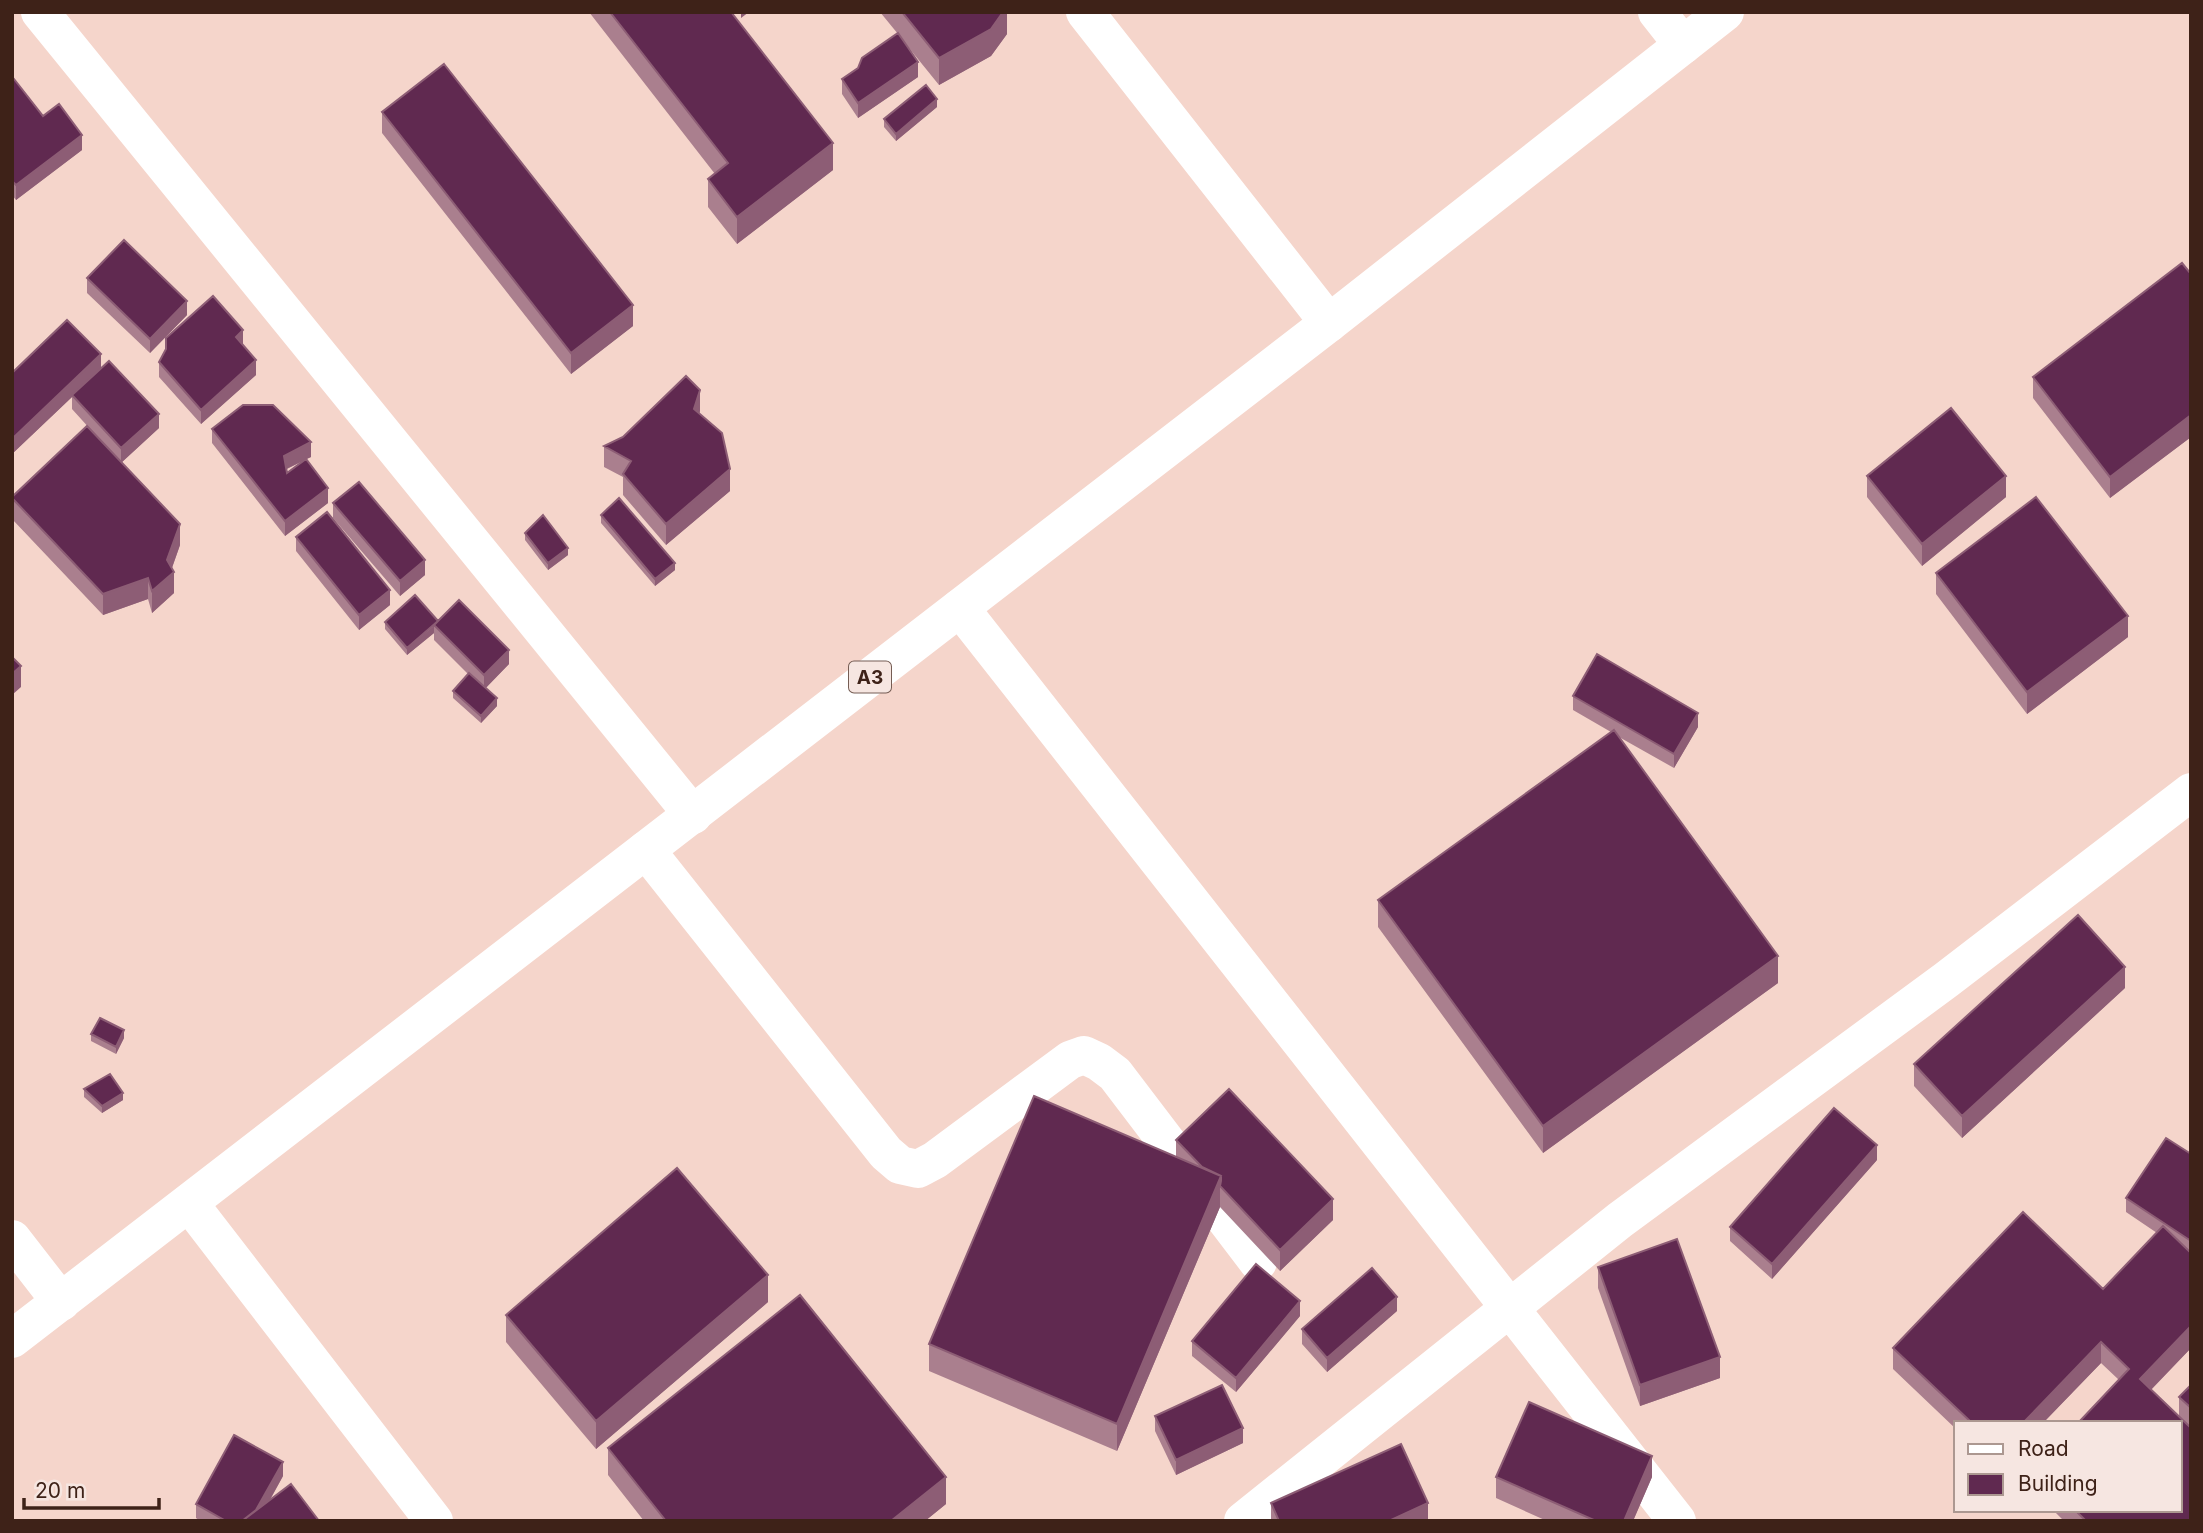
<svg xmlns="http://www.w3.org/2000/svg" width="2203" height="1533" viewBox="0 0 2203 1533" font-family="Inter,sans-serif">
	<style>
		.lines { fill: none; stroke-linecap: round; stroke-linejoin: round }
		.minor { stroke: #fff; stroke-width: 38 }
		.highway { stroke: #fff; stroke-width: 38 }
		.wall { fill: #aa7f8e; fill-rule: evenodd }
		.shaded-wall { fill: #8d5d75 }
		.building { fill: #602950; stroke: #8d5d75; stroke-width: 2 }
		.labels { text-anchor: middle; stroke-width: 7; stroke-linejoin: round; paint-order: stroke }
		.shield { fill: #f6e6e1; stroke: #755d54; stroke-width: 2 }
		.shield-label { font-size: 19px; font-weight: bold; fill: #3e2218 }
	</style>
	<rect width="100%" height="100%" fill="#f5d5cb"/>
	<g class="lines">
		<path class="minor" d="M40,12L693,815
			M1085,12L1329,323
			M1657,12L1683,45
			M960,608L1677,1521
			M646,850L886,1153L900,1165L918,1169L935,1160L1070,1060L1084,1055L1099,1062L1115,1074L1258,1262
			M189,1203L434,1521
			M12,1239L61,1302
			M1243,1521L1620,1220L1946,980L2191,792"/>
		<path class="highway" d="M12,1339L1329,323L1725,12"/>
	</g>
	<path class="wall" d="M589,12H731L833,170L737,244L708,207V179L715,174Z
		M880,12H1007V34L991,56L939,85L905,43L918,77L858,118L842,94V79L858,68L898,34Z
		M12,80L43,116L82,150L16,200L12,195Z
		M937,107L896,141L884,127V119Z
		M382,112L633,326L571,374L382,133Z
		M2191,274V437L2110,498L2033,398V377Z
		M87,278L187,315L150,353L87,293Z
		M243,345L256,375L201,424L159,377V362Z
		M101,368L159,428L122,462L180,545L172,568L174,593L152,613L148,599L103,615L12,519V497L110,451L72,409V397L12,454V373Z
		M700,411L699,414L730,491L666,545L623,495V477L604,467V446Z
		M212,429L311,457L306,459L328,503L285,536L212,443ZM305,460L287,473V469Z
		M1867,476L2006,497L1922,566L1867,497Z
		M333,503L425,575L400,596L333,518Z
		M601,515L675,570L655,586L601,523Z
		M525,533L568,555L548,570L525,540Z
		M296,537L390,605L359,630L296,551Z
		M1936,573L2128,637L2027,714L1936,594Z
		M438,621L509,664L485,688L497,706L481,723L453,698V691L468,674L434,640V633L407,655L385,629V622Z
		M1573,696L1698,727L1674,768L1619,737L1778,983L1543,1153L1378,927V900L1611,732L1573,710Z
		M2125,988L1962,1138L1914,1086V1064Z
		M91,1034L124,1038L116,1054L91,1041Z
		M84,1089L123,1100L102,1113L84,1097Z
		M1176,1140L1333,1220L1280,1271L1220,1207L1117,1451L929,1371V1344L1176,1156Z
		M2191,1154V1348L2151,1390L2179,1417V1397L2191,1385V1521H2064L2053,1510H2180L2119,1380L2101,1363L2043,1423H1956V1429L1893,1369V1348L2103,1289L2157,1233L2126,1212V1198Z
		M1877,1160L1772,1279L1730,1241V1227Z
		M1598,1267L1720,1378L1640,1406L1598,1288Z
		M768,1302L596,1449L506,1342V1315Z
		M1397,1311L1327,1372L1302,1344V1329Z
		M1300,1316L1236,1392L1192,1356V1341Z
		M1155,1416L1243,1443L1176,1475L1155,1431Z
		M608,1448L946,1504L925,1521H644L608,1475Z
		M283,1476L270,1500L319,1521H200L196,1518V1504Z
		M1496,1477H1652L1633,1521H1547L1496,1498Z
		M1271,1503L1428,1521H1271Z"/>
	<path class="shaded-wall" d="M741,12H749L741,18Z
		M1003,12H1007V34L991,56L939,85V58Z
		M918,62V77L858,118V103Z
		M937,99V107L896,141V134Z
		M82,135V150L16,200V185Z
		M833,143V170L737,244V217Z
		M187,301V315L150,353V339Z
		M633,305V326L571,374V353Z
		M243,330V345L236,337Z
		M101,354V369L72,395V397L12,454V439Z
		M256,360V375L201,424V410Z
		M700,390V411L694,430V409Z
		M159,414V428L121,463V448Z
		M2191,415V437L2110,498V477Z
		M311,442V457L284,470V456Z
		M730,469V491L666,545V524Z
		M2006,476V497L1922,566V544Z
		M328,488V503L285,536V521Z
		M180,524V545L169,576L174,572V593L152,613V591L167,560Z
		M568,548V555L548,570V563Z
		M425,560V575L400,596V581Z
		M675,563V570L655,586V579Z
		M148,578V599L103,615V594Z
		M390,590V605L359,630V615Z
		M2128,616V637L2027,714V692Z
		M434,626V633L407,655V648Z
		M509,650V664L484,690V675Z
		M21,666V687L12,695V674Z
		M497,698V706L481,723V716Z
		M1698,713V727L1674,768V754Z
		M1778,956V983L1543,1153V1126Z
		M2125,967V988L1962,1138V1116Z
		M124,1030V1038L116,1054V1047Z
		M123,1093V1100L102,1113V1106Z
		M1877,1145V1160L1772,1279V1264Z
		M1221,1176V1188L1220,1186V1207L1117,1451V1424Z
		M1333,1199V1220L1280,1271V1250Z
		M768,1275V1302L596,1449V1421Z
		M1397,1297V1311L1327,1372V1358Z
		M1300,1301V1316L1236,1392V1378Z
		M2191,1326V1348L2140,1401V1379Z
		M2101,1342V1363L2043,1423H2023Z
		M1720,1357V1378L1640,1406V1385Z
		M1243,1428V1443L1176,1475V1460Z
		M1652,1456V1477L1633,1521H1624Z
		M283,1462V1476L258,1521H250Z
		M946,1477V1504L925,1521H891Z
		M1428,1503V1521H1389Z"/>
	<path class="building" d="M610,12H731L833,143L737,217L708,179L728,163Z
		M902,12H1003L991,29L939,58Z
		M898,33L918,62L858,103L842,79L858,68L862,58Z
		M444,64L633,305L571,353L382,112Z
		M14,79L43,116L59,104L82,135L16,185L12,181V80Z
		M926,85L937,99L896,134L884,119Z
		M124,240L187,301L150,339L87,278Z
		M2182,263L2191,274V415L2110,477L2033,377Z
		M213,296L243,330L236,337L256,360L201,410L159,362L166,349V338Z
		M67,320L101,354L12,439V373Z
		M109,361L159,414L121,448L72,395Z
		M686,376L700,390L694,409L722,433L730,469L666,524L623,474L631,461L604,446L623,437Z
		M243,405H273L311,442L284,456L287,473L306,459L328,488L285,521L212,429Z
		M1951,408L2006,476L1922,544L1867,476Z
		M87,426L180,524L167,560L174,572L152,591L148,578L103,594L12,498V497Z
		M359,482L425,560L400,581L333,503Z
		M2036,497L2128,616L2027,692L1936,573Z
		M619,498L675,563L655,579L601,515Z
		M327,512L390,590L359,615L296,537Z
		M543,515L568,548L548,563L525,533Z
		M415,595L438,621L407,648L385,622Z
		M459,600L509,650L484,675L434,625Z
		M1597,654L1698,713L1674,754L1573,696Z
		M12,657L21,666L12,674Z
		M469,673L497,698L481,716L453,691Z
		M1614,730L1778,956L1543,1126L1378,900Z
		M2078,915L2125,967L1962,1116L1914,1064Z
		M100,1018L124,1030L116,1047L91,1034Z
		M110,1074L123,1093L102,1106L84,1089Z
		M1229,1089L1333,1199L1280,1250L1220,1186L1221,1181V1176L1202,1167L1176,1140Z
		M1034,1096L1221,1176L1117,1424L929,1344Z
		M1834,1108L1877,1145L1772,1264L1730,1227Z
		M2166,1138L2191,1154V1241L2126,1198Z
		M677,1168L768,1275L596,1421L506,1315Z
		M2023,1212L2103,1289L2163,1226L2191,1253V1326L2140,1379L2191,1428V1520L2190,1521H2086L2075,1510H2180V1423H2078L2129,1369L2101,1342L2023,1423H1972L1893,1348Z
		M1677,1239L1720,1357L1640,1385L1598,1267Z
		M1256,1264L1300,1301L1236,1378L1192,1341Z
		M1372,1268L1397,1297L1327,1358L1302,1329Z
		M800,1295L946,1477L891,1521H666L608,1448Z
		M1222,1385L1243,1428L1176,1460L1155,1416Z
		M2191,1385V1408L2179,1397Z
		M1529,1402L1652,1456L1624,1521H1596L1496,1477Z
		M234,1435L283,1462L256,1510L242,1521H226L196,1504Z
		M1401,1444L1428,1503L1389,1521H1279L1271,1503Z
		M291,1484L319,1521H242Z"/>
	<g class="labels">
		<rect class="shield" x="849" y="661.5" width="42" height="31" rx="5"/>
		<g class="shield-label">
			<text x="870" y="684">A3</text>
		</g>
	</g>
	<rect width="2203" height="1533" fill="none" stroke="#3e2218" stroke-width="28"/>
	<rect x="1954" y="1421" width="228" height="91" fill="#f6e6e1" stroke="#ac9891" stroke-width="2"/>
	<rect x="1968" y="1444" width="35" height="10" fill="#ffffff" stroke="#ac9891" stroke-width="2"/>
	<text x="2018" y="1456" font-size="21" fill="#3e2218">Road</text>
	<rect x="1968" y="1474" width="35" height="21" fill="#602950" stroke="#ac9891" stroke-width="2"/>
	<text x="2018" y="1491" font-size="21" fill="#3e2218">Building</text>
	<path d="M24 1498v10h135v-10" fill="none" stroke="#3e2218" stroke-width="3.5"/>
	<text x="35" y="1498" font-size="21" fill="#3e2218" stroke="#f6e6e1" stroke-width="5" paint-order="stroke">20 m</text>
</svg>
